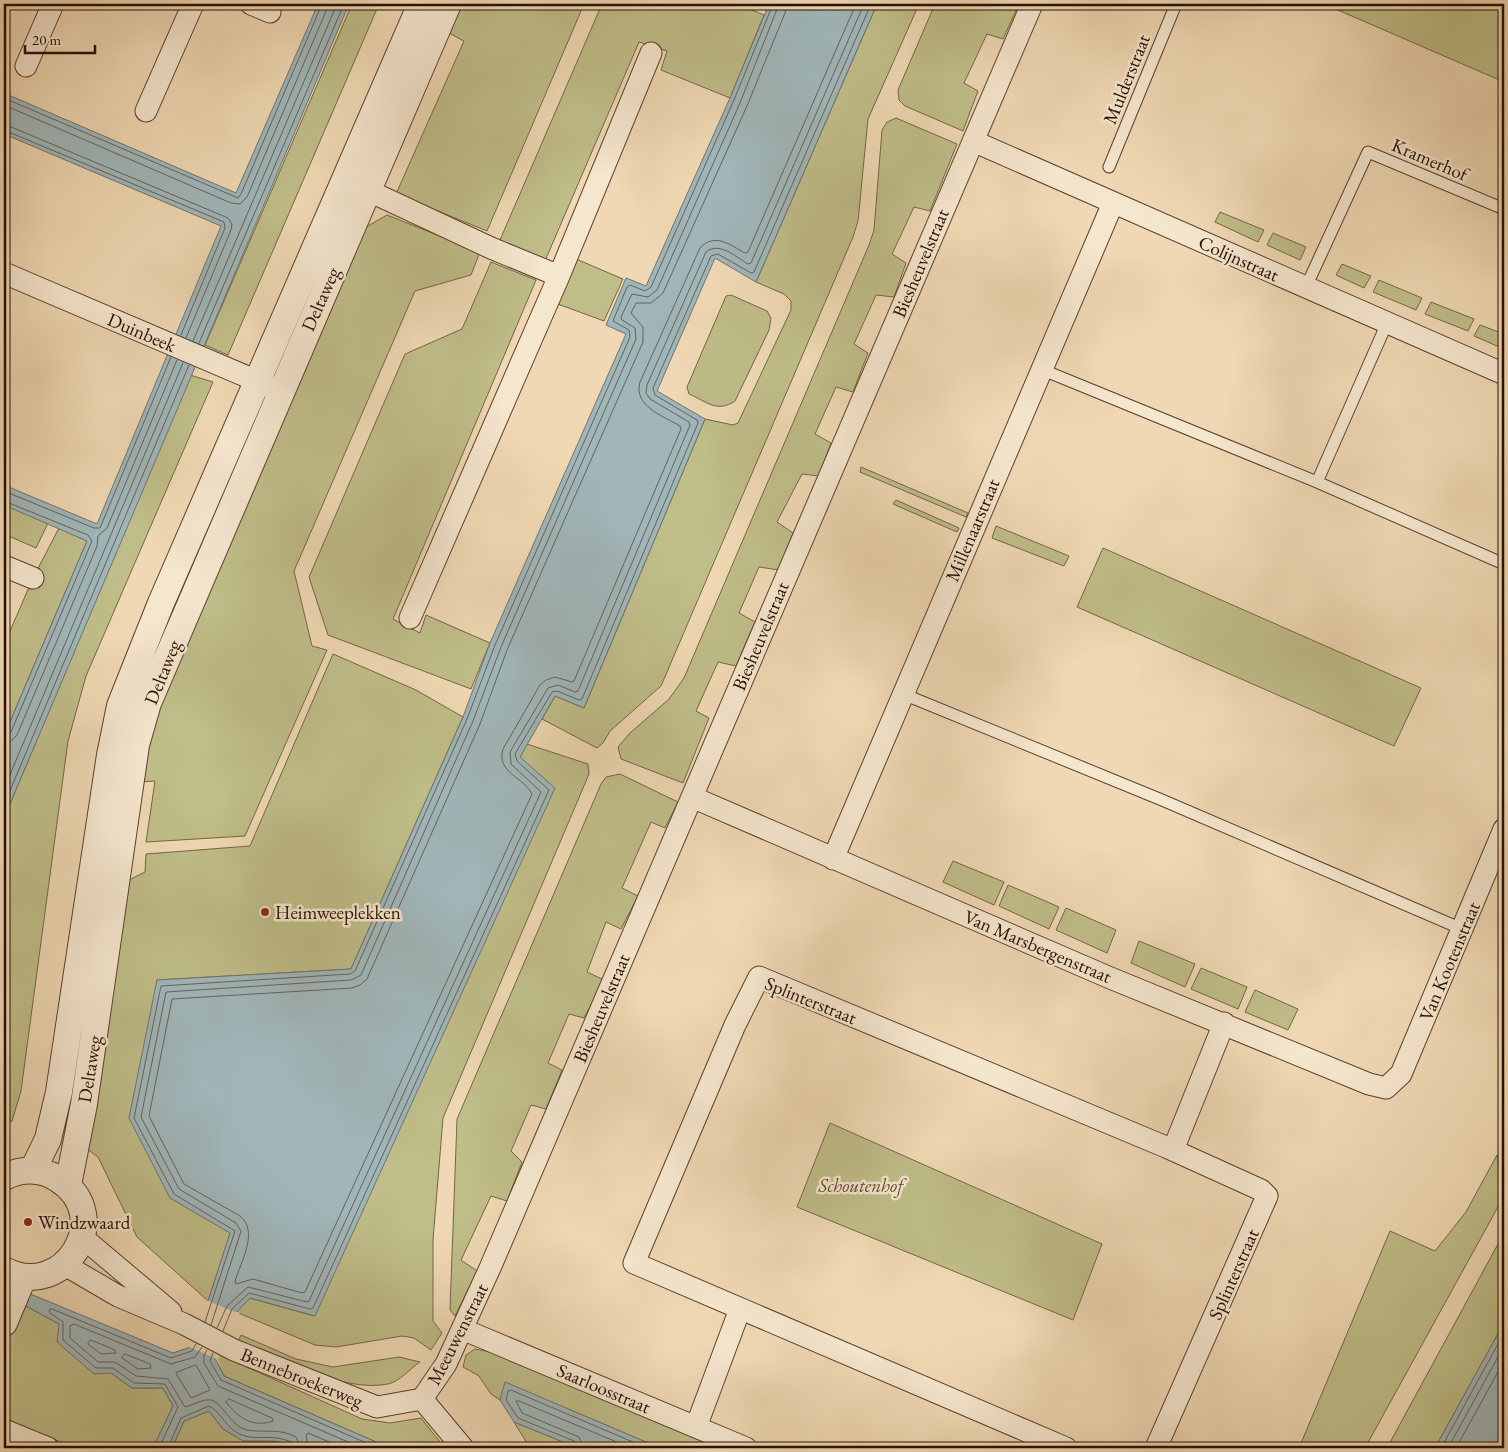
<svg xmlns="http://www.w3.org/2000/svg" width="1508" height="1452" viewBox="0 0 1508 1452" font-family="'EB Garamond',serif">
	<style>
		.green { fill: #bfbd88; stroke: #746644 }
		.water { fill: #a0b6b9; stroke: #70736f }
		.pier { fill: #efd8b3 }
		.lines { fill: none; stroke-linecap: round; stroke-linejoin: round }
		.shore { stroke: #64625c; stroke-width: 1 }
		.service-casing { stroke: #5a402d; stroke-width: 13 }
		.minor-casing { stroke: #5a402d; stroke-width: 23 }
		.tertiary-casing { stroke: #5a402d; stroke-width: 28 }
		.service { stroke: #f5e6ce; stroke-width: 11 }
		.minor { stroke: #f5e6ce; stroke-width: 21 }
		.tertiary { stroke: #f5e6ce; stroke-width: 26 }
		.poi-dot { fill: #8f2418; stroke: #f5e6ce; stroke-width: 2 }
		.labels { text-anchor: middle; stroke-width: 5; stroke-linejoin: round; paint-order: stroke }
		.street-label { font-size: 19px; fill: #280e00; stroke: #f5e6ce }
		.poi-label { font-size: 19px; fill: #280e00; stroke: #f5e6ce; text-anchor: start }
		.park-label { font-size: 19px; font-style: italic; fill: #5d4b30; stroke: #f5e6ce }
	</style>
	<rect width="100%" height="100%" fill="#efd8b3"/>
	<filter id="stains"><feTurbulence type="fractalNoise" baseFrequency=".004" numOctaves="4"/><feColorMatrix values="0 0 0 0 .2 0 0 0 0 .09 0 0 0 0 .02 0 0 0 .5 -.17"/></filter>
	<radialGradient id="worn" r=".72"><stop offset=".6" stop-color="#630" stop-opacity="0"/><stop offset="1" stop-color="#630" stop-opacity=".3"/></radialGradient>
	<path class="green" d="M352,4H379L228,355L205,345Z
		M459,4H584L487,231L396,194L464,41L447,32Z
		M602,4H737L764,15L730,98L661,70L667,51L639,42L545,261L500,240Z
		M877,4H919L868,119L858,221L853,237L661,686L610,731L603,743L597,748L542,719L555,696L584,708L705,419L733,425L738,423L791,310V301L784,294L756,282Z
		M935,4H1019L1003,39L987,34L964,83L978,91L963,131L905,106L899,100L898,90Z
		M1324,4H1504V82Z
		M896,118L957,144L930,211L914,207L892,254L906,263L894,297L876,295L854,344L868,353L853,392L836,387L815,434L831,443L819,476L802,474L777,522L793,533L779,570L759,567L739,613L755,622L736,666L718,662L696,711L709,718L683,783L621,759L618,747L630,733L669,699L684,678L869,245L874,230L882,130L887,122Z
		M1220,212L1264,230L1258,242L1215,222Z
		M387,215L480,252L471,275L415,291L294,571L312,646L327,650L245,836L146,842L155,781L139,782L167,680L356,233Z
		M1273,233L1306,247L1300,260L1267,245Z
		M576,259L623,279L604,321L555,303Z
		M491,262L536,280L393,619L420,633L426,615L490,643L471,689L328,635L309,577L405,354L462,329Z
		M1342,264L1371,276L1364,288L1336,275Z
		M1379,280L1422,298L1416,310L1373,292Z
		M731,295L767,311L771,318L769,330L735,401C717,413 707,402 689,394L687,387L726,296Z
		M1431,302L1474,319L1468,331L1425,314Z
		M1480,325L1504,334V349L1474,336Z
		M190,375L213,382L86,676L68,741L21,1091L12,1121L4,1124V1017L7,989H4V818Z
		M861,467L968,513L966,517L860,472Z
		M896,500L959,528L957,532L893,504Z
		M4,503L48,523L36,548L4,534Z
		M996,526L1069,556L1064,566L992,538Z
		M59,528L87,541L4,736V645L33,578Z
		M1103,548L1421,688L1394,746L1077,607Z
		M333,654L416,690L463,717L351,969L157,980L170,1198L231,1232L208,1301L137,1237L98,1157L83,1146L125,882L145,872L146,854L250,846Z
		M527,744L588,764L589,774L443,1118L433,1240V1321L442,1333L431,1350L414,1338L402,1336L336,1347L315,1345L236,1312L250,1298L314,1316L520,757Z
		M620,774L678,802L665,828L651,822L622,888L638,896L621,929L606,922L587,972L604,980L584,1018L569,1014L548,1063L562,1070L546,1109L531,1105L511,1151L522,1162L507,1201L491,1196L461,1260L477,1271L455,1316L450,1310L457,1119L601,784L606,777Z
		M953,861L1004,882L994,905L943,882Z
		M1008,885L1059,907L1049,929L999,906Z
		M1066,908L1116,930L1107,953L1056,930Z
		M1139,941L1195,964L1185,987L1131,963Z
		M1201,968L1247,987L1238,1009L1191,989Z
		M1255,990L1298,1009L1288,1030L1245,1012Z
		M830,1123L1102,1244L1073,1320L797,1207Z
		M1497,1155L1504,1196L1365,1448H1299L1390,1231L1435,1251L1466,1212Z
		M1504,1233V1323L1435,1448H1387Z
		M22,1304L59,1324L111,1373L132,1388H163L173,1406L153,1448H78L4,1421V1340Z
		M241,1335L296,1359L333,1367L399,1357L420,1362C411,1368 399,1382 388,1384C342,1393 281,1358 238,1341Z
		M475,1349L491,1352L721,1448H660L506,1383L500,1400L491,1394L479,1376L463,1367L466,1355Z
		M218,1354L362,1419L390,1423L421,1418L445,1448H390L224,1376L215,1358Z
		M209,1411L223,1429L243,1441H275L296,1448H172L184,1421Z
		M514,1422L578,1448H538L527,1443Z"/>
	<path class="water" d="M318,4H349L4,818V736L87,541L4,505V485L97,524L221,226L4,134V93L236,193Z
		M769,4H877L756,282L715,258L657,391L705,419L584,708L555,696L520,757L555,788L315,1316L250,1298L236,1313L215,1358L224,1376L390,1448H296L275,1441H243L223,1429L209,1411L184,1421L172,1448H153L173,1406L163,1388H132L111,1373L94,1374L57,1342L59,1324L22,1304L4,1298V1283L173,1353L190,1347L208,1301L230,1233L170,1198L129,1118L157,980L351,969L463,717L490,643L626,334L606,325L626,278L646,286L730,98Z
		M1504,1323V1440L1497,1442L1493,1448H1435Z
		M505,1382L660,1448H578L514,1422L500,1400Z"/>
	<path class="pier" d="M206,1300L235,1312H240L218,1359L223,1370L215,1358L189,1347H182L188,1345Z"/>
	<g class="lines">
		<path class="shore" d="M787,4L785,13L747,106L663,293L651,303H636L631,313L643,327V342L507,650L480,724L367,979L360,985L352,988L172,999L149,1116L184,1184L240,1216C259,1231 241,1262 235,1281L236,1284L253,1279L302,1293L305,1292L532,794C524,777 496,773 503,749L540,685L546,680L555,677L572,682L574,681L681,429L680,426C663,416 633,406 640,382L700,248C715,232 730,245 745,253L748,252L856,4
			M4,98L238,198L241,194L322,4
			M4,105L231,203L240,204L247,197L329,4
			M4,124L228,218L232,224L231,230L186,338
			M4,130L224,222L225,228L181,335
			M193,341L337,4
			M199,343L344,4
			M4,491L94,528H100L171,357
			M4,501L88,535L92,541L11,732L4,736
			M4,742L11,741L17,735L97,546L98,536L107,528L177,360
			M4,789L183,363
			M4,805L189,365
			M205,1322L235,1231L174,1194L134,1118L161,986L350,974L355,971L467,719L495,645L630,337L629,330L613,321L627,287L630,285L645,291L651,287L734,100L773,4
			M211,1325L241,1231L236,1223L179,1189L141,1117L166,992L351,980L361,975L473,721L501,647L636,339L635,328L622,320L621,317L632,294L648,297L657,290L740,103L779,4
			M217,1328L227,1306L248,1287L307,1302L309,1301L541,792L511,764L510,752L548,688L558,685L575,692L578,691L690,425L689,422L650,399L646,393L647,385L706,252C719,241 736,257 748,264L751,263L864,4
			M223,1331L232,1309L249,1293L310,1309L313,1308L549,790L517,761L515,754L552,692L557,691L579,700L582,699L698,423L697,420L655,395L653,388L711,256L718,254L751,273L754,272L871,4
			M91,1340L115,1350L116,1353L101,1354L88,1344Z
			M202,1347L195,1357L171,1364L74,1324L70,1326V1338L98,1362H115L136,1376L168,1379L185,1407L205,1400H212C226,1407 230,1426 247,1430C265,1433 280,1428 296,1437L301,1448
			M207,1350L204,1355V1363L218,1386L362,1448
			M213,1353L210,1361L221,1380L378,1448
			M125,1354L150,1364L151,1368L138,1369L122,1358Z
			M196,1365L210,1390L191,1398L176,1373Z
			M229,1399L272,1418L273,1421C253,1428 238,1418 226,1402Z
			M159,1448L178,1407L165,1384L134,1383L113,1368H96L63,1340V1322L50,1313L49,1310L52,1309L171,1358L192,1351L196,1344
			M168,1448L181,1418L209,1406C221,1411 227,1432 245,1436C261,1440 272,1434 292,1442L295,1448
			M309,1448L306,1436L308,1433L343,1448
			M578,1448L574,1441L518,1418L506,1400L508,1391L511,1390L647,1448
			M584,1448L579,1437L522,1413L516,1401H519L631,1448
			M1441,1448L1504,1333
			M1448,1448L1504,1346
			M1456,1448L1504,1361"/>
		<g class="service-casing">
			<path id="service" d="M1109,167L1176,4
				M1306,287L1368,152L1504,209
				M1043,370L1317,482L1504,564
				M1317,482L1387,323
				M903,694L1162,800L1462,929"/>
		</g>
		<g class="minor-casing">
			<path id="minor" d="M251,4L270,12
				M26,66L53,4
				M146,111L193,4
				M973,141L1504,374
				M354,184L491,248L559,276
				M4,273L271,387
				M4,566L33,578
				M410,618L559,276L651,53
				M692,797L1108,977L1369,1084L1386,1088L1401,1074L1504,829
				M833,859L1113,203
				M1173,1150L1224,1023
				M82,1237L171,1312
				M65,1265L118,1296L184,1324L234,1350L377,1407L422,1399
				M462,1329L746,1448
				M422,1399L446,1364L490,1268L1032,4
				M422,1399L463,1448
				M696,1427L740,1309
				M4,1430L48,1448
				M1066,1448L634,1263L735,1025L759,977L1166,1147L1261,1190L1267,1196L1156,1448"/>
		</g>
		<g class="tertiary-casing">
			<path id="tertiary" d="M33,1170L48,1139L59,1092L110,755L120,706L161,603L421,4
				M4,1177C23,1168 41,1168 58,1179C117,1216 64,1302 4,1270
				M68,1185L84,1104L136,745L148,703L448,4
				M4,1323L23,1278"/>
		</g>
		<use href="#service" class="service"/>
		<use href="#minor" class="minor"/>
		<use href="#tertiary" class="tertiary"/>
	</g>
	<g class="poi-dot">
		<circle cx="265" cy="912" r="5"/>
		<circle cx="28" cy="1222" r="5"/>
	</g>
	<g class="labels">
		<g class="street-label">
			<text transform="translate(1126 79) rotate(-68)" y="7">Mulderstraat</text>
			<text transform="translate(1430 159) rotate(23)" y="7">Kramerhof</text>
			<text transform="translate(1239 258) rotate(24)" y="7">Colijnstraat</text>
			<text transform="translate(920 263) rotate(-67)" y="7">Biesheuvelstraat</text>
			<text transform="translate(320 299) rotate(-66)" y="7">Deltaweg</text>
			<text transform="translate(142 332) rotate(23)" y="7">Duinbeek</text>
			<text transform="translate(972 530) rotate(-67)" y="7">Millenaarstraat</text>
			<text transform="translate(760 636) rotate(-67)" y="7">Biesheuvelstraat</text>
			<text transform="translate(162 672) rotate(-68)" y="7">Deltaweg</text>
			<text transform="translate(1038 946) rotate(23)" y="7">Van Marsbergenstraat</text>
			<text transform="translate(1449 961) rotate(-67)" y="7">Van Kootenstraat</text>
			<text transform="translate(811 1000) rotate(22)" y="7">Splinterstraat</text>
			<text transform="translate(601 1008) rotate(-67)" y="7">Biesheuvelstraat</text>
			<text transform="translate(89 1069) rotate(-81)" y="7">Deltaweg</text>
			<text transform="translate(1233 1274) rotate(-66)" y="7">Splinterstraat</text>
			<text transform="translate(457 1334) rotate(-63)" y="7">Meeuwenstraat</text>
			<text transform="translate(302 1377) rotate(22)" y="7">Bennebroekerweg</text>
			<text transform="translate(604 1388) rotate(23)" y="7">Saarloosstraat</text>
		</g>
		<g class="poi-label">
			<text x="275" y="919">Heimweeplekken</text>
			<text x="38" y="1229">Windzwaard</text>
		</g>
		<g class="park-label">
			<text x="861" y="1192">Schoutenhof</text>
		</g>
	</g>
	<rect width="1508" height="1452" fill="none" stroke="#efd8b3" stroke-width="20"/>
	<rect x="5" y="5" width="1498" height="1442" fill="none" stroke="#280e00" stroke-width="2.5"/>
	<rect x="10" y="10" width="1488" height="1432" fill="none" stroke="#280e00"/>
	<path d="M25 45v8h70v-8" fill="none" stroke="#280e00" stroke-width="2.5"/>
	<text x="32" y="45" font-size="15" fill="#280e00" stroke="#f5e6ce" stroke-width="4" paint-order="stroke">20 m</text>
	<rect width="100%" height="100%" filter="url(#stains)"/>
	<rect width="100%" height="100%" fill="url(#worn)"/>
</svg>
